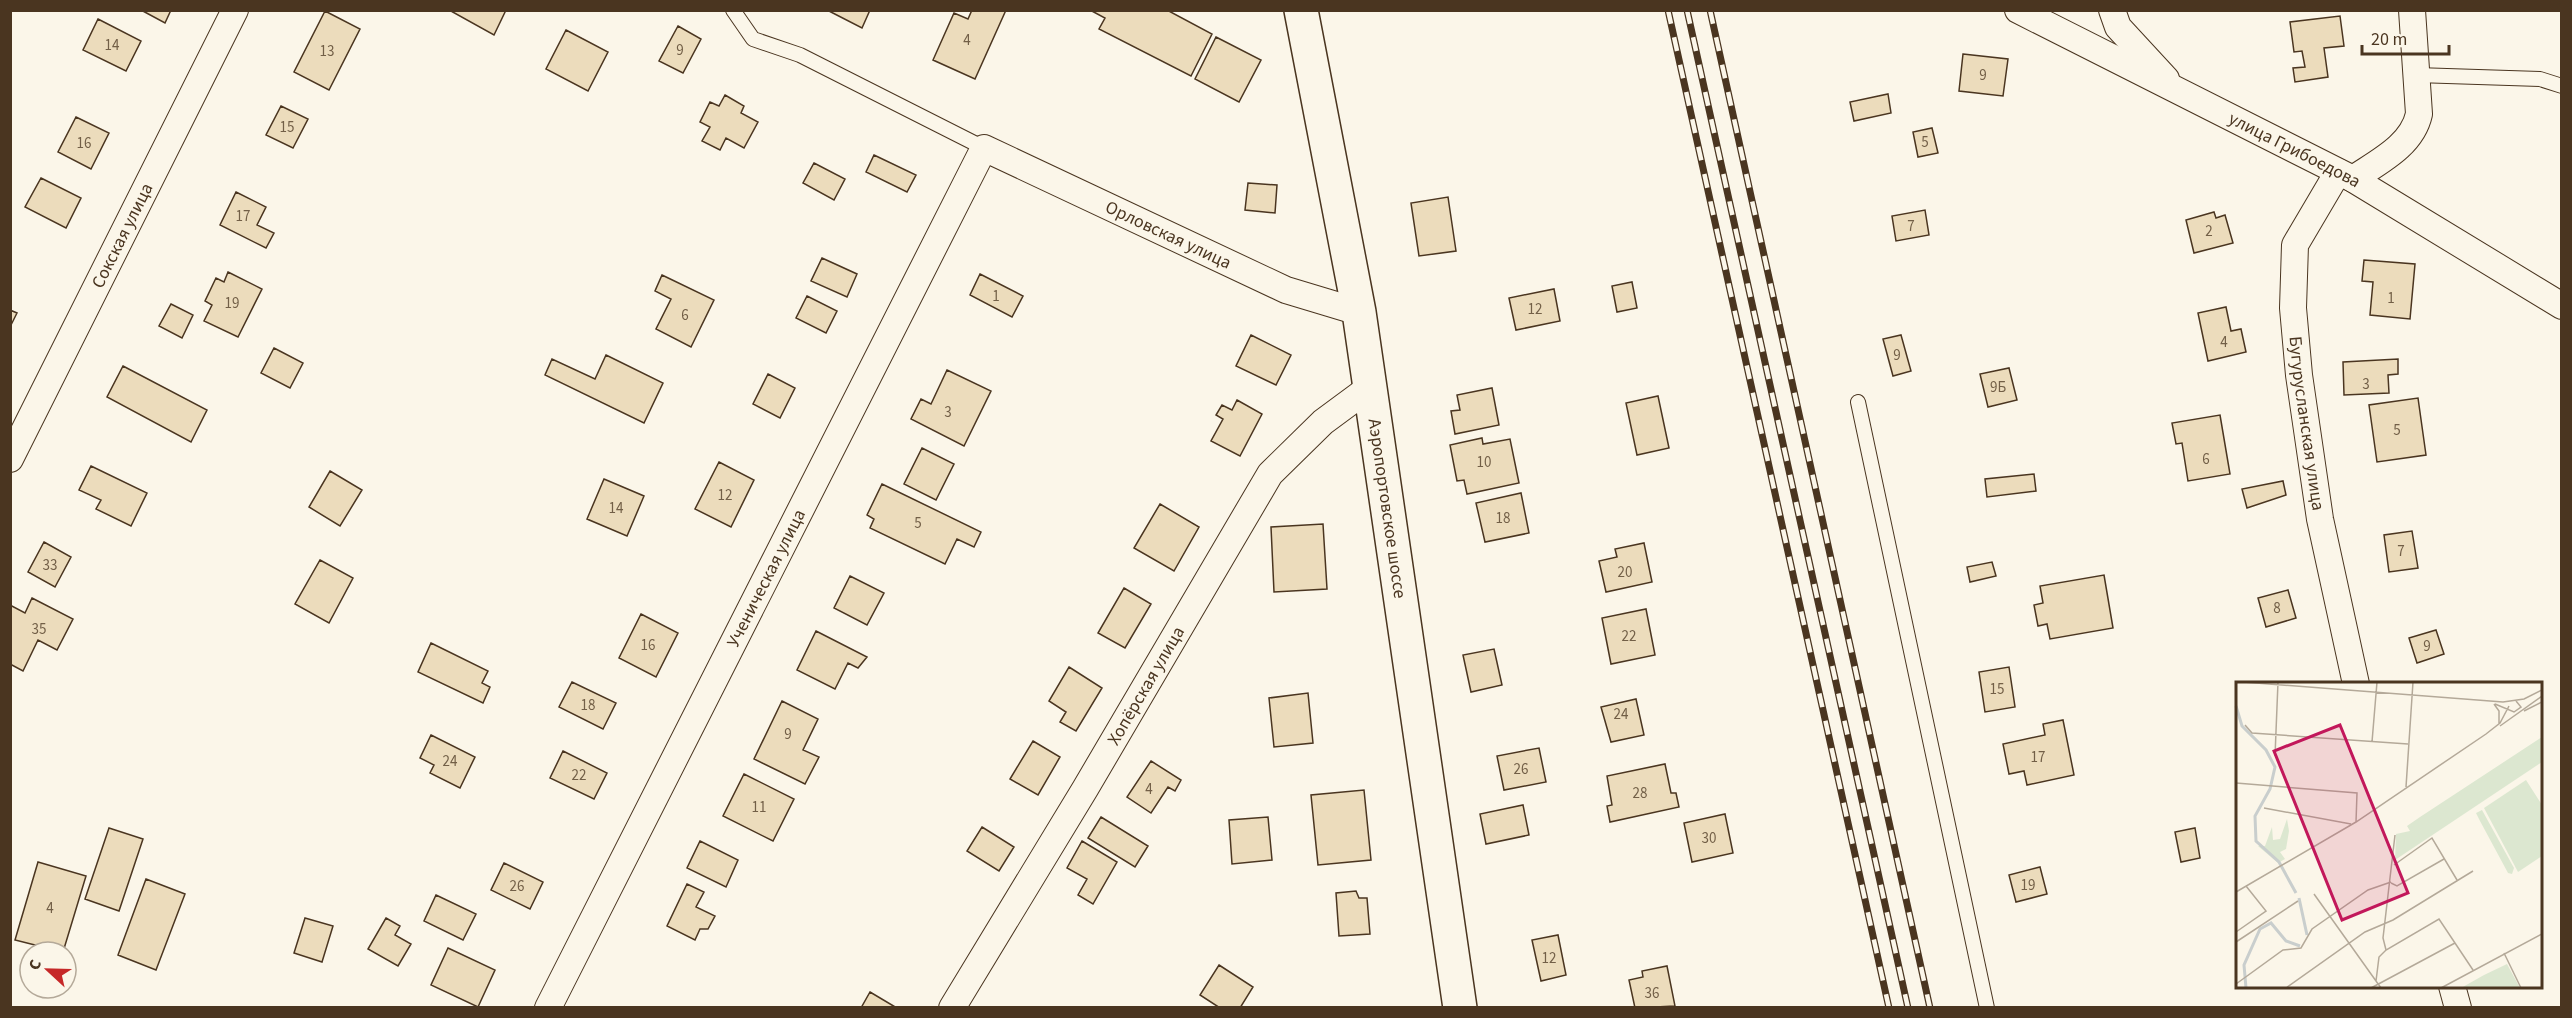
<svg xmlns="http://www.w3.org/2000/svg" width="2572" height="1018" viewBox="0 0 2572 1018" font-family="'Source Sans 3',sans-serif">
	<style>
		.building { fill: #ecdcbc; stroke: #4a3520; stroke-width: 1.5 }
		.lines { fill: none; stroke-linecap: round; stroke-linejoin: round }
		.service-casing { stroke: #4a3520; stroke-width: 16 }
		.minor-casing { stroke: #4a3520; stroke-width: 28 }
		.primary-casing { stroke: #4a3520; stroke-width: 36 }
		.service { stroke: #fbf6e9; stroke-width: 14 }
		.minor { stroke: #fbf6e9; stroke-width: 26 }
		.primary { stroke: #fbf6e9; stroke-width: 33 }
		.rail-casing { stroke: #4a3520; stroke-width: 7 }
		.rail { stroke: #fbf6e9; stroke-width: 4.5; stroke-dasharray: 14; stroke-linecap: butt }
		.labels { text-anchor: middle; stroke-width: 4.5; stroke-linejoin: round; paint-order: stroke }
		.number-label { font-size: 15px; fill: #725f47 }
		.street-label { font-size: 18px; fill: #4a3520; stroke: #fbf6e9 }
		.inset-river { fill: none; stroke: #c9cecd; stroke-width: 3 }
		.inset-road { fill: none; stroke: #b4a999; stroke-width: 1.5 }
		.view { fill: #c2185b; fill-opacity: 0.15; stroke: #c2185b; stroke-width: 3 }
		.inset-edge { fill: none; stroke: #4a3520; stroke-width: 3 }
	</style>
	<rect width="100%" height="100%" fill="#fbf6e9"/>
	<path class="building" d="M141,10H171L165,23Z
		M449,10H506L494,35Z
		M827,10H870L862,28Z
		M972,10H1006L975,79L933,60L954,13L968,19Z
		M1090,10H1167L1212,34L1191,76L1099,29L1105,18Z
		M325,11L360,29L329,90L294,72Z
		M2340,16L2344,46L2324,48L2328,77L2295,82L2293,68L2305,67L2302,51L2294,52L2290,22Z
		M98,19L141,41L126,71L83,50Z
		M678,26L701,39L683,73L659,61Z
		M566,30L608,52L588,91L546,69Z
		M1216,37L1261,60L1239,102L1195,79Z
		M1963,54L2008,59L2003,96L1959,91Z
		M1888,94L1891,113L1854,121L1850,102Z
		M725,95L744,106L741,113L758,122L744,148L726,138L720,150L702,141L710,127L700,122L710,102L719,106Z
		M281,106L308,119L293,148L266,135Z
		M76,117L109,133L91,169L58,152Z
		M1932,128L1938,153L1918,157L1913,132Z
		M874,155L916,175L907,192L866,172Z
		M814,163L845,179L834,200L803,183Z
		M41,178L81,198L66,228L25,207Z
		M1248,183L1277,185L1275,213L1245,210Z
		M236,192L266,207L257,225L274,233L266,248L220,225Z
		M1448,197L1456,251L1419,256L1411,203Z
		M1925,210L1929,235L1896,241L1892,216Z
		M2214,212L2216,218L2225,215L2233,243L2194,253L2186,220Z
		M822,258L857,274L847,297L811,281Z
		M2364,260L2415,264L2410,319L2370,315L2373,282L2362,281Z
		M228,272L262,289L238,337L204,321L212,305L205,301L216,278L224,282Z
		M980,274L1023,296L1012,317L970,295Z
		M662,275L714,300L691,347L656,329L671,299L655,291Z
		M1632,282L1637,308L1617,312L1612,286Z
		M1554,289L1560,321L1516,330L1509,298Z
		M807,296L837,311L826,333L796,318Z
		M171,304L193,315L182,338L159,326Z
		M2226,307L2231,331L2241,329L2246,352L2208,361L2198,313Z
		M10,310L17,313L10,327Z
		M1251,335L1291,355L1276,385L1236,366Z
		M1901,335L1911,371L1893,376L1883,339Z
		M274,348L303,363L290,388L261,373Z
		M606,355L663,383L644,423L545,375L552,359L595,379Z
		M2398,359V374L2388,375L2389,393L2344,395L2343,362Z
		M123,366L207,410L191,442L107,397Z
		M2009,368L2017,400L1988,407L1980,374Z
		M947,370L991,391L964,446L911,419L921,399L931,404Z
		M768,374L795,388L780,418L753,404Z
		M1492,388L1499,425L1455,434L1451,411L1460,410L1457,395Z
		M1658,396L1669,448L1637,455L1626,403Z
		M2418,398L2426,455L2377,462L2369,405Z
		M1237,400L1262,414L1240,456L1211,441L1223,419L1216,415L1222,405L1232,410Z
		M2220,415L2230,474L2188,481L2182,443L2176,444L2172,423Z
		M1482,438L1483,444L1510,439L1519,483L1467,494L1464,480L1457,481L1450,445Z
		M922,448L954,464L936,500L904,484Z
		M719,462L754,480L731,527L695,509Z
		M91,466L147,493L131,526L96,509L101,500L79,490Z
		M330,471L362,490L340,526L309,507Z
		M2034,474L2036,491L1987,497L1985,479Z
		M604,479L644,496L627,536L587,519Z
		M2283,481L2286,495L2247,508L2242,489Z
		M882,484L981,532L974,547L957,539L945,564L870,528L874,519L867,515Z
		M1521,493L1529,533L1485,542L1476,503Z
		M1160,504L1199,527L1174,571L1134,548Z
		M1323,524L1327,589L1274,592L1271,527Z
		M2412,531L2418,568L2389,572L2384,535Z
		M44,542L71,557L55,587L28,572Z
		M1644,543L1652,582L1606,592L1599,561L1617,557L1615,549Z
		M320,560L353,578L329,623L295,604Z
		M1992,562L1996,576L1970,582L1967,567Z
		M2104,575L2113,628L2050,639L2047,624L2038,626L2034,605L2043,603L2040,586Z
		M850,576L884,593L867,625L834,608Z
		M1124,588L1151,604L1125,648L1098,633Z
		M2288,590L2296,618L2266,627L2258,598Z
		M32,598L73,619L57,650L38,640L23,671L10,664V605L25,613Z
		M1646,609L1655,655L1611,664L1602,618Z
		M641,614L678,633L656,677L619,658Z
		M2436,630L2444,654L2417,663L2409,638Z
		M816,631L867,657L858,668L848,663L835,689L797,670Z
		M431,643L488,671L482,683L490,687L483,703L418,672Z
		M1494,649L1502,685L1471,692L1463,655Z
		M1069,667L1102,688L1076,731L1060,722L1066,712L1049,701Z
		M2009,667L2015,707L1985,712L1979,672Z
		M572,682L616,703L603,729L559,707Z
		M1308,693L1313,743L1274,747L1269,698Z
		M1636,699L1644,735L1611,742L1601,707Z
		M782,701L818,719L803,750L819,757L805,784L754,759Z
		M2063,720L2074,775L2027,785L2024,771L2009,774L2003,744L2045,735L2043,724Z
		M431,735L475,757L460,788L430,773L434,765L420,758Z
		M1033,741L1060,757L1038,795L1010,779Z
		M1539,748L1546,782L1504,790L1497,756Z
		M563,751L607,773L594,799L550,778Z
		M1151,761L1181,780L1175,791L1168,787L1151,813L1127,797Z
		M1665,764L1671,793H1676L1679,807L1610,822L1607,806L1612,805L1607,776Z
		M744,774L794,799L773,841L723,816Z
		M1364,790L1371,860L1318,865L1311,795Z
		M1523,805L1529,835L1486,844L1480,814Z
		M1725,814L1733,853L1692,862L1684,823Z
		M1101,817L1148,846L1135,867L1088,838Z
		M1268,817L1272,860L1232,864L1229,820Z
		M982,827L1014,847L999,871L967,851Z
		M109,828L143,839L119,911L85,899Z
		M2195,828L2200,858L2181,862L2175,832Z
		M700,841L738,860L726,887L687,868Z
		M1082,841L1117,862L1093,904L1078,895L1087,879L1067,868Z
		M38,862L86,876L63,952L15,940Z
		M504,863L543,882L530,909L491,890Z
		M2040,867L2047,894L2016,902L2009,875Z
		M146,879L185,894L156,970L118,955Z
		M687,884L704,892L696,907L715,916L708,929H700L695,940L667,926Z
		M1356,891L1359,898H1367L1370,934L1339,936L1336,893Z
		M436,895L476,914L463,940L424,921Z
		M305,918L333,926L322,962L294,953Z
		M386,918L400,926L395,935L411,944L398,966L368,949Z
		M1558,935L1566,975L1541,981L1532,940Z
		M448,948L495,970L478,1007L431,985Z
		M1219,965L1253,987L1240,1008H1220L1200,995Z
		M1667,966L1675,1006L1635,1008L1629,980L1643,977L1642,971Z
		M870,992L897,1008H861Z"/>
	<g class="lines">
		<g class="service-casing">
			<path id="service" d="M733,10L753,39L800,55L984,148
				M2416,75L2540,79L2562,86
				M1858,402L1987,1008"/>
		</g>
		<g class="minor-casing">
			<g id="minor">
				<path id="s1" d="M2018,10L2353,179L2562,306"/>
				<path d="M2112,10L2118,27L2166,79"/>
				<path id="s2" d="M2338,172L2295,245L2293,308L2299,375L2320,519L2356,684"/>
				<path d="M2353,179C2378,162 2412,146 2419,114L2412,10"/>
				<path id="s3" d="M10,459L235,10"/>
				<path d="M2452,986L2458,1008"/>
				<path id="s4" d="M548,1008L984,148L1286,290L1359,312"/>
				<path id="s5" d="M952,1008L1085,789L1270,474L1323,422L1369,388"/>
			</g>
		</g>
		<g class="primary-casing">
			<g id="primary">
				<path id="s6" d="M1301,10L1359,312L1460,1008"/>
			</g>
		</g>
		<use href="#service" class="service"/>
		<use href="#minor" class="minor"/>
		<use href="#primary" class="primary"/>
		<g class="rail-casing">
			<path id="rail" d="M1668,10L1889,1008
				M1687,10L1908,1008
				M1710,10L1930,1008"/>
		</g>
		<use href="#rail" class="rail"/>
	</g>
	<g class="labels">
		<g class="number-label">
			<text x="967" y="45">4</text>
			<text x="112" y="50">14</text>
			<text x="680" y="55">9</text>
			<text x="327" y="56">13</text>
			<text x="1983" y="80">9</text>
			<text x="287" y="132">15</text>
			<text x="1925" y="147">5</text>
			<text x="84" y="148">16</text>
			<text x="243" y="221">17</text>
			<text x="1911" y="231">7</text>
			<text x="2209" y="236">2</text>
			<text x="996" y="301">1</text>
			<text x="2391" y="303">1</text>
			<text x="232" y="308">19</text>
			<text x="1535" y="314">12</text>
			<text x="685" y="320">6</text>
			<text x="2224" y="347">4</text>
			<text x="1897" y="360">9</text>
			<text x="2366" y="389">3</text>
			<text x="1998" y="392">9Б</text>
			<text x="948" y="417">3</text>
			<text x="2397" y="435">5</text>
			<text x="2206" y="464">6</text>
			<text x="1484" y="467">10</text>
			<text x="725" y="500">12</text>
			<text x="616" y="513">14</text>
			<text x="1503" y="523">18</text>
			<text x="918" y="528">5</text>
			<text x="2401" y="556">7</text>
			<text x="50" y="570">33</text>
			<text x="1625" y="577">20</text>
			<text x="2277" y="613">8</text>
			<text x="39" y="634">35</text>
			<text x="1629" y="641">22</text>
			<text x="648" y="650">16</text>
			<text x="2427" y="651">9</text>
			<text x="1997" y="694">15</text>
			<text x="588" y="710">18</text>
			<text x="1621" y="719">24</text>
			<text x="788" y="739">9</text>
			<text x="2038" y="762">17</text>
			<text x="450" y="766">24</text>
			<text x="1521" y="774">26</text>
			<text x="579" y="780">22</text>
			<text x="1149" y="794">4</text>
			<text x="1640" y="798">28</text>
			<text x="759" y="812">11</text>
			<text x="1709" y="843">30</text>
			<text x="2028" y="890">19</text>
			<text x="517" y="891">26</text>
			<text x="50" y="913">4</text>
			<text x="1549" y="963">12</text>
			<text x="1652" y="998">36</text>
		</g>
		<g class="street-label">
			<text dy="6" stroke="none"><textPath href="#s1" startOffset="310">улица Грибоедова</textPath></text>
			<text dy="6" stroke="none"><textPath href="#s3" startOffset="250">Сокская улица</textPath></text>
			<text dy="6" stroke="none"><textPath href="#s4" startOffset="1168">Орловская улица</textPath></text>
			<text dy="6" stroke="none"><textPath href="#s2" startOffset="264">Бугурусланская улица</textPath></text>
			<text dy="6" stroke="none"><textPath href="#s6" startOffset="506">Аэропортовское шоссе</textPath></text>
			<text dy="6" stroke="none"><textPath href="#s4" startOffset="482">Ученическая улица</textPath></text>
			<text dy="6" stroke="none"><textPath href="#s5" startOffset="376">Хопёрская улица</textPath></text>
		</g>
	</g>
	<g transform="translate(2236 682)">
		<rect width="306" height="306" fill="#fbf6e9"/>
		<path d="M306,55V80L159,178L160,152L174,149L171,144L184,135ZM290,98L306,123V174L282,190L248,126ZM246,128L278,186L276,192L272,191L244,139L240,131ZM51,137L53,149L50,167L44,170L49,177L42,181L22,164H29L36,145L37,158L44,157ZM271,282L284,306H225L248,293Z" fill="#dce7d0"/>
		<path class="inset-river" d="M0,24L6,44L30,68L39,85L34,107L19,134L20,159L43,180L60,211M63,216L71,253M10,306L8,283L24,247L35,241L50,259L64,264"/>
		<path class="inset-road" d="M7,0L267,20L288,17L306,8M258,22L263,29V42M259,22L278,30L285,25L280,19M288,29L306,20M9,43L16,51L172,62M264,44L306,14M136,60L141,0M39,74L42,0M0,101L121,111L120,140M170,105L177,0M28,126L115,142M158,183L196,156L221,198M155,201L161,204L208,177M0,210L120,140L250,52L264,41L273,24M78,212L145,306M0,250L30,229L10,204M0,260L62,219M150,268L147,256L159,153M268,271L285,306M140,299L143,275L150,268L203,237L237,288M0,302L47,268L65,266L76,247L132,208L155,200M50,306L129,250L157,238L237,189M135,306L219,261M205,306L306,252"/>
		<path class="view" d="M104,43L172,211L106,238L38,69Z"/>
		<rect width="306" height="306" class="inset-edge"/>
	</g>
	<rect width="2572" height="1018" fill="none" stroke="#4a3520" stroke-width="24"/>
	<g transform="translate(48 970) rotate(292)"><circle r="28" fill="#fbf6e9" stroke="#b4a999" stroke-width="1.5"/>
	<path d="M0-4.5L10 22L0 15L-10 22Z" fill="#c62828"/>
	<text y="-9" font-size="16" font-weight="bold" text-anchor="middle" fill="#4a3520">С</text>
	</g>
	<path d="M2362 45v9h87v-9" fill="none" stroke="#4a3520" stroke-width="3"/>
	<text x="2371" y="45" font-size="18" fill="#4a3520" stroke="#fbf6e9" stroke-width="4.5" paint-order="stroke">20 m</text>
</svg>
